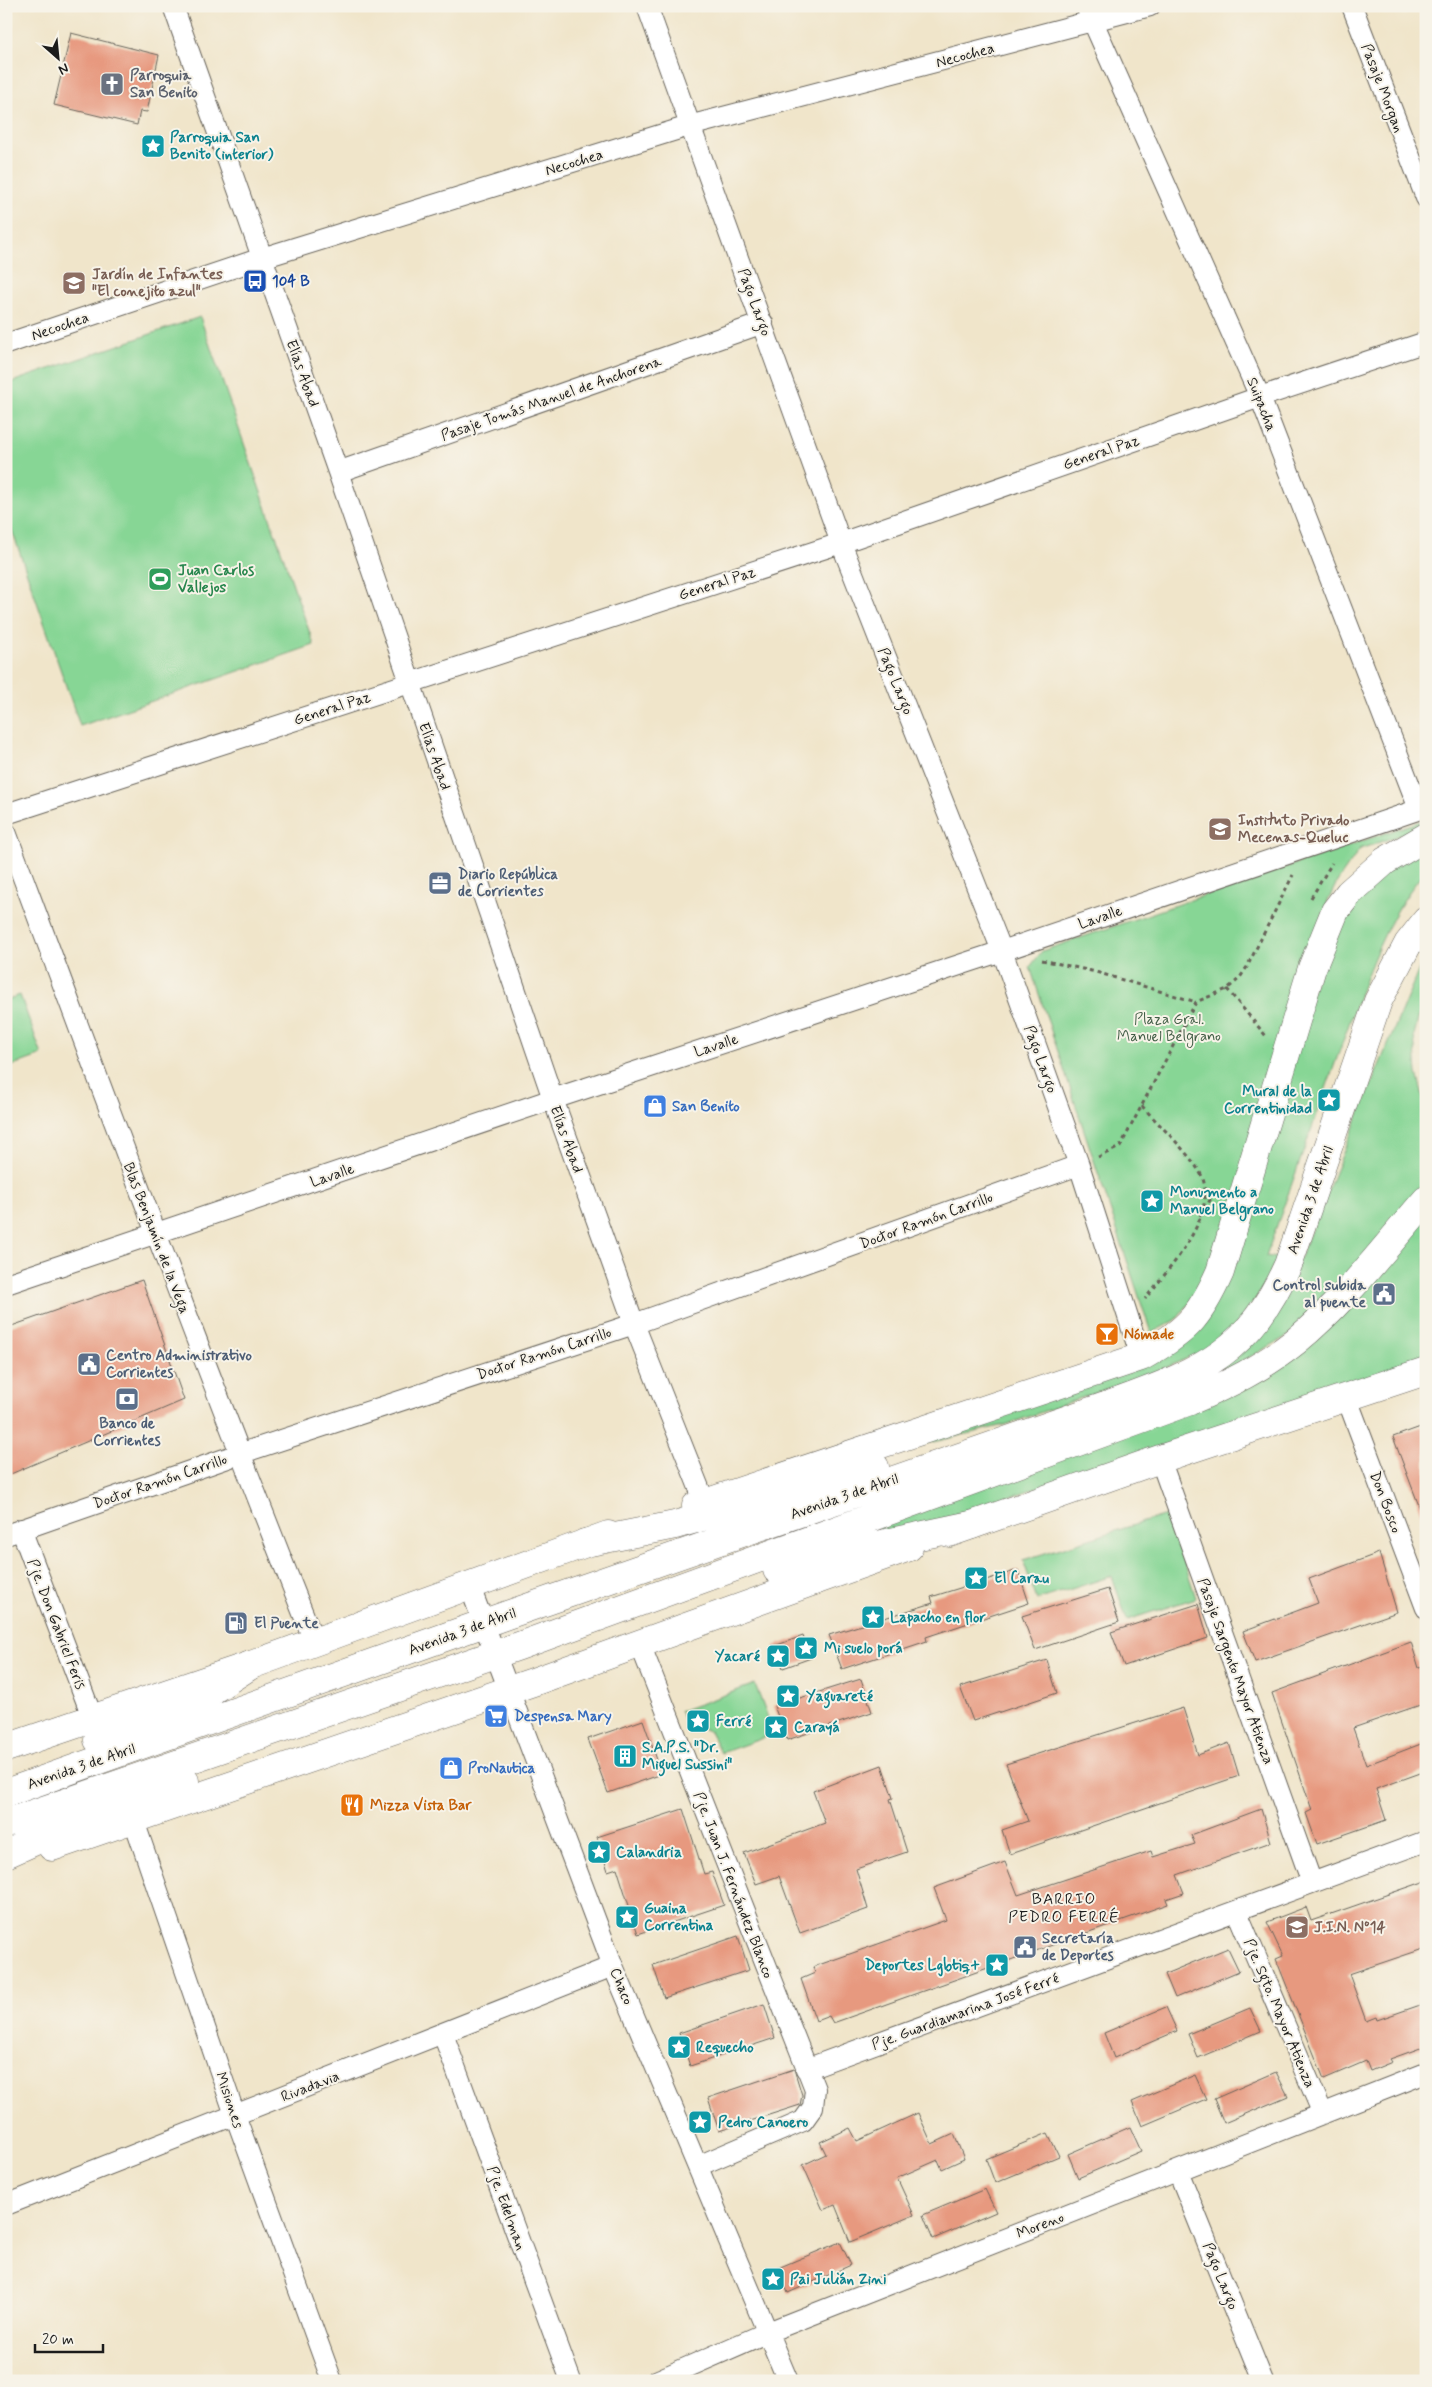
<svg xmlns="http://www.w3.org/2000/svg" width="1432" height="2387" viewBox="0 0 1432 2387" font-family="Mynerve,sans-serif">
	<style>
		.green { fill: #87d695; stroke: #527958 }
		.building { fill: #e7997f }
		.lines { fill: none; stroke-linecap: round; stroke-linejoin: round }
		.street-casing { stroke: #666259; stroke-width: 22 }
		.secondary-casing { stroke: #666259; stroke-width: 29 }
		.highway-casing { stroke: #666259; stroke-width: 29 }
		.path { stroke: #666259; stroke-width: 3; stroke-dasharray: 4 4; stroke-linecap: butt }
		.street { stroke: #fff; stroke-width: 20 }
		.secondary { stroke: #fff; stroke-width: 28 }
		.highway { stroke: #fff; stroke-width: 28 }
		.labels { text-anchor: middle; stroke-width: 4; stroke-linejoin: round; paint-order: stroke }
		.street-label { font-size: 15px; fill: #1c1c1c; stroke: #f7f3e8 }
		.worship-label { font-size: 15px; font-weight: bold; fill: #5b616d; stroke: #f7f3e8; text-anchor: start }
		.culture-label { font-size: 15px; font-weight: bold; fill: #0d838f; stroke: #f7f3e8; text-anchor: start }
		.education-label { font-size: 15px; font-weight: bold; fill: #785e54; stroke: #f7f3e8; text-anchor: start }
		.transit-label { font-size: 15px; font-weight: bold; fill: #164399; stroke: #f7f3e8; text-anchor: start }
		.leisure-label { font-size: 15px; font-weight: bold; fill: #27864d; stroke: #f7f3e8; text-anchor: start }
		.service-label { font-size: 15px; font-weight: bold; fill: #4e5e75; stroke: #f7f3e8; text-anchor: start }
		.park-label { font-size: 15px; fill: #415d46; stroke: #f7f3e8 }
		.shop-label { font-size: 15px; font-weight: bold; fill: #366cbe; stroke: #f7f3e8; text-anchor: start }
		.food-label { font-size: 15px; font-weight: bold; fill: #c56008; stroke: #f7f3e8; text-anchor: start }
		.neighbourhood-label { font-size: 16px; letter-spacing: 1px; fill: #1c1c1c; stroke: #f7f3e8 }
	</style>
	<rect width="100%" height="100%" fill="#f7f3e8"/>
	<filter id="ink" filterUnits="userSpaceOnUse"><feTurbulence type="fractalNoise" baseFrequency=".02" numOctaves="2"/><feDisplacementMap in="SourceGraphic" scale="10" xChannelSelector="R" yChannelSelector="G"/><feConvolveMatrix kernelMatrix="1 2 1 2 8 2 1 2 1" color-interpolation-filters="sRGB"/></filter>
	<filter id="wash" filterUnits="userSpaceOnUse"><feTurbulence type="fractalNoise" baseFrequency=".0096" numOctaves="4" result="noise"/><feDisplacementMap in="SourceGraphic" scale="20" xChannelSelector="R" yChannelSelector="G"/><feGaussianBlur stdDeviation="1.12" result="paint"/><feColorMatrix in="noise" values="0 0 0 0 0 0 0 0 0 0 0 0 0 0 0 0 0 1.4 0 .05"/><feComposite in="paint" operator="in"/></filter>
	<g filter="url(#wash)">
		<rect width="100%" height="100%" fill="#f0e5ca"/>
		<path class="green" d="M200,317L314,645L80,726L6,513V384Z
			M1426,819V826L1360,849L1337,882L1328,901L1212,1275L1176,1320L1151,1333L1030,967L1042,951Z
			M1426,843V870C1381,922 1361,992 1338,1055C1314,1122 1290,1189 1266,1256L1277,1258L1261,1291L1240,1321L1208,1349L1163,1369L1008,1424L900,1450L1191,1333L1317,976L1359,891Z
			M1426,952V987L1414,1035L1417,1073L1426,1108V1188L1302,1328L1202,1384L1300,1257Z
			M20,995L42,1055L6,1068V1000Z
			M1426,1210V1358L913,1529L804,1555L1259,1373Z
			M1169,1514L1196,1598L1127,1620L1112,1576L1037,1600L1023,1560Z
			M755,1684L774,1734L721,1753L710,1732L684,1720L680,1711Z"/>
		<g id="blocks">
			<path class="building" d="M71,33L159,55L147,112L140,111L137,125L54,105Z
				M142,1280L184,1400L6,1476V1328Z
				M1426,1425V1519H1424L1393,1437Z
				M1379,1553L1397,1612L1255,1662L1243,1631L1318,1603L1309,1579Z
				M1018,1570L1029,1603L926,1637L927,1641L842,1669L829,1635L933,1603L931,1597Z
				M1108,1589L1119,1622L1035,1650L1022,1616Z
				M1198,1604L1208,1638L1124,1666L1111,1632Z
				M803,1636L811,1658L783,1668L774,1646Z
				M1411,1642L1419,1668L1423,1667L1426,1677V1703L1353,1728L1366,1765L1426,1742V1771L1376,1789L1386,1820L1317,1844L1306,1813L1312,1810L1272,1693Z
				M1047,1660L1057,1693L973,1721L960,1687Z
				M861,1679L872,1712L787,1740L774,1706Z
				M1183,1708L1198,1755L1229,1743L1239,1776L1010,1854L1002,1830L1028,1821L1006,1764Z
				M643,1720L662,1774L608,1793L588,1739Z
				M882,1765L893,1798L890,1799L907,1852L856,1869L868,1909L800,1933L779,1876L756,1884L744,1853L825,1823L813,1791Z
				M683,1809L704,1874L712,1872L724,1905L638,1934L617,1868L608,1871L597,1837Z
				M1261,1809L1271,1842L1177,1875L1184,1893L1166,1899L1168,1904L833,2023L829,2016L816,2021L801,1979L815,1973L813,1967L946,1920L934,1888L1005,1862L1018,1895L1151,1851L1153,1857L1195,1844L1191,1835Z
				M1426,1881V1948L1349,1974L1366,2021L1376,2017L1377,2020L1426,2003V2046L1390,2059L1392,2062L1370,2071L1366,2061L1324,2079L1276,1959L1283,1956L1267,1922L1306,1907L1311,1921Z
				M738,1936L749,1970L664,1998L653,1965Z
				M1228,1948L1239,1971L1175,1998L1165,1974Z
				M764,2004L775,2038L690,2066L679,2033Z
				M1166,2007L1177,2031L1114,2058L1104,2033Z
				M1250,2008L1261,2031L1198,2058L1188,2034Z
				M794,2069L802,2095L800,2105L719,2131L708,2098Z
				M1276,2072L1288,2096L1224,2123L1214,2099Z
				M1195,2075L1206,2099L1142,2126L1132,2102Z
				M918,2113L932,2144L954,2134L964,2159L942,2169L938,2160L897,2178L914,2215L850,2242L835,2205L823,2210L803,2165L826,2154L820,2142L850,2128L857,2141Z
				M1130,2127L1141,2151L1078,2178L1068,2154Z
				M1048,2133L1059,2156L995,2183L986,2159Z
				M985,2189L996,2212L933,2239L923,2215Z
				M840,2242L851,2265L788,2293L778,2268Z"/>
		</g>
	</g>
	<g filter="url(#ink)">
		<use href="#blocks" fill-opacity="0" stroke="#666259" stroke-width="1"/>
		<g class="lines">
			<g class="street-casing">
				<path id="street" d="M173,6L338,472L553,1099L634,1324L705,1503
					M647,6L841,543L1002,951L1079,1165L1141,1357
					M1086,6L1260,397L1419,809
					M1352,6L1426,198
					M6,344L262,258L689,126L1150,6
					M338,472L763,323
					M6,814L841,543L1260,397L1426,342
					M6,832C107,1103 207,1373 314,1641
					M6,1284L553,1099L1002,951L1426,807
					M1346,1396L1426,1608
					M1160,1459L1312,1883
					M21,1529L93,1719
					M6,1535L239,1454L634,1324L1079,1165
					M470,1587L613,1966L788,2381
					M640,1644L815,2089L813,2107L803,2121L698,2166
					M133,1818L235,2115L332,2381
					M1237,1912L1323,2114
					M443,2034L571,2381
					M806,2069L1426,1841
					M1178,2171L1263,2381
					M6,2205L613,1966
					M656,2381L768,2332L1426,2073"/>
			</g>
			<g class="secondary-casing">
				<path id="secondary" d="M696,1506L1141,1357C1185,1332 1199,1319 1220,1272L1312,968L1335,911L1349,893L1385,861L1426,837
					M949,1533L1160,1459L1426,1371
					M6,1748L251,1665L608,1535
					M52,1847L533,1682L909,1547"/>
			</g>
			<g class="highway-casing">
				<path id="highway" d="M585,1543L675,1525L875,1467
					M777,1570L806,1560L971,1525
					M98,1740L185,1708L251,1665
					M6,1793L507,1615L1120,1401C1205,1370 1249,1351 1288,1265L1378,1001L1408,944L1426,921
					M6,1823L519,1646L1190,1401C1227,1385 1264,1367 1296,1341C1345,1301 1384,1248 1426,1200
					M6,1854L53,1833L185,1781"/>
			</g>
			<path class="path" d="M1311,898L1332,863
				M1042,960L1096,972L1196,1002
				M1227,989L1266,1036
				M1142,1106C1157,1123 1196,1159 1203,1179C1216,1219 1167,1271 1145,1299
				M1098,1157L1120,1147L1196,1002L1227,989L1239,979L1247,967L1293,875
				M1200,1216L1217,1189"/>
			<use href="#street" class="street"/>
			<use href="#secondary" class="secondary"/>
			<use href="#highway" class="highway"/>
		</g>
	</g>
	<defs>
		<g id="church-square" transform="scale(1.25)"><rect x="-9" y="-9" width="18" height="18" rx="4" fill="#6b7280" stroke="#f7f3e8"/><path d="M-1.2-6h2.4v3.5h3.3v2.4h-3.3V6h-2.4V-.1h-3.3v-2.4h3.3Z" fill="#fff"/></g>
		<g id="sight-square" transform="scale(1.25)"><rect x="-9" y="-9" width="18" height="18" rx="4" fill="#0f9aa8" stroke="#f7f3e8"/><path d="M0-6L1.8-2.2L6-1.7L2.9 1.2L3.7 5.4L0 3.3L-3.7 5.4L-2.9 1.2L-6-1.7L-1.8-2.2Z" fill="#fff"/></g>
		<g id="bus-square" transform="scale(1.25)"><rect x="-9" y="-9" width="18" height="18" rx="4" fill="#1a4fb4" stroke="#f7f3e8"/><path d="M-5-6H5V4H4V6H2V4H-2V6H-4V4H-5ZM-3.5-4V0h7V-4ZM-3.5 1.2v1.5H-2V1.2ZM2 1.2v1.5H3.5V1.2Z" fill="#fff"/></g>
		<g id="school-square" transform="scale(1.25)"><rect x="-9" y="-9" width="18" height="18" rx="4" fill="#8d6e63" stroke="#f7f3e8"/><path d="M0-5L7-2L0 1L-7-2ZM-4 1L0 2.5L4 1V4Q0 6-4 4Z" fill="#fff"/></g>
		<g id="stadium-square" transform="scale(1.25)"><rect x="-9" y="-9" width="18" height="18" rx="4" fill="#2e9e5b" stroke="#f7f3e8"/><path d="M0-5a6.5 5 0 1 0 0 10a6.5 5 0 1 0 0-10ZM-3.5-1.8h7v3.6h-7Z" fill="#fff"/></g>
		<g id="office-square" transform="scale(1.25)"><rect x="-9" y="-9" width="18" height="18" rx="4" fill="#5c6f8a" stroke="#f7f3e8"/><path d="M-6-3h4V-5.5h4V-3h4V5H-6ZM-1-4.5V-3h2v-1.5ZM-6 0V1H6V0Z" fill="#fff"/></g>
		<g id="shop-square" transform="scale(1.25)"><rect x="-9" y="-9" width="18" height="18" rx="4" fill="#3f7fe0" stroke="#f7f3e8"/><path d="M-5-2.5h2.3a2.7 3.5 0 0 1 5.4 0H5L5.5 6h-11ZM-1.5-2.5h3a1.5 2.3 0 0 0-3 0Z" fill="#fff"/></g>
		<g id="civic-square" transform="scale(1.25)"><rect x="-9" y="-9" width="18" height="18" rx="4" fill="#5c6f8a" stroke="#f7f3e8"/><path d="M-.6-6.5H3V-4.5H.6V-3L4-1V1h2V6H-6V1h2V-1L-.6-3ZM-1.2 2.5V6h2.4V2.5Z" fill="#fff"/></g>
		<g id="bar-square" transform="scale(1.25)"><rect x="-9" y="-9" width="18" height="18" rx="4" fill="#e8710a" stroke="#f7f3e8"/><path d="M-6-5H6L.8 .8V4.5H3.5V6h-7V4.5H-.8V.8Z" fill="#fff"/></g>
		<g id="bank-square" transform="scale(1.25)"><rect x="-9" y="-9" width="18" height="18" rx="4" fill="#5c6f8a" stroke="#f7f3e8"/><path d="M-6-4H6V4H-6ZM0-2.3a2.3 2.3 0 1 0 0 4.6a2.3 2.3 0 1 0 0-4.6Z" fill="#fff"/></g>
		<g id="fuel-square" transform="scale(1.25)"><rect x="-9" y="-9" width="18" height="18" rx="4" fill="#5c6f8a" stroke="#f7f3e8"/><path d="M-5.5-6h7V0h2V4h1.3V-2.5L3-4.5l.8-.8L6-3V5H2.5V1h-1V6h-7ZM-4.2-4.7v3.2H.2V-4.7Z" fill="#fff"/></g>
		<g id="supermarket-square" transform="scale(1.25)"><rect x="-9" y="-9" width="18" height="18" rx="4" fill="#3f7fe0" stroke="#f7f3e8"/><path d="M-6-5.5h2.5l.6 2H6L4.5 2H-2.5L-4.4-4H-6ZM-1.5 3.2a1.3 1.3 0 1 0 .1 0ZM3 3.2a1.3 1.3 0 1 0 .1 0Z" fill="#fff"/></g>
		<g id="building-square" transform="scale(1.25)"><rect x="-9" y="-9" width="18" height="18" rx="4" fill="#0f9aa8" stroke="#f7f3e8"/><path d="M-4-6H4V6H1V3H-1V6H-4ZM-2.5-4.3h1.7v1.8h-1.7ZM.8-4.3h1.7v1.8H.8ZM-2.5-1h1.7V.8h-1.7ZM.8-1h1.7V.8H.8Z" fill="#fff"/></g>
		<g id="restaurant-square" transform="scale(1.25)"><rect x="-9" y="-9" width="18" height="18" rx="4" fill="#e8710a" stroke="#f7f3e8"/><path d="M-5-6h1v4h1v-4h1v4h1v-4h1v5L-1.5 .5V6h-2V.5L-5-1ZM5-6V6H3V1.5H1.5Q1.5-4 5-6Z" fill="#fff"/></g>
	</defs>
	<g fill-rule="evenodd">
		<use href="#church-square" x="112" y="84"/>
		<use href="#sight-square" x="153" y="146"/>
		<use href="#bus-square" x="255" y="281"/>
		<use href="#school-square" x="74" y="283"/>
		<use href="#stadium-square" x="160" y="579"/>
		<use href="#school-square" x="1220" y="829"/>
		<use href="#office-square" x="440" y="883"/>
		<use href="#sight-square" x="1329" y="1100"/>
		<use href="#shop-square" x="655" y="1106"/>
		<use href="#sight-square" x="1152" y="1201"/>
		<use href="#civic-square" x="1384" y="1294"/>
		<use href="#bar-square" x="1107" y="1334"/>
		<use href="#civic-square" x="89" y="1364"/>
		<use href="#bank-square" x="127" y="1399"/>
		<use href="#sight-square" x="976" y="1578"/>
		<use href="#sight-square" x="873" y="1617"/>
		<use href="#fuel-square" x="236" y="1623"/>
		<use href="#sight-square" x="806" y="1648"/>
		<use href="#sight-square" x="778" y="1656"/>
		<use href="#sight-square" x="788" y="1696"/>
		<use href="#supermarket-square" x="496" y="1716"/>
		<use href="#sight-square" x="698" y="1721"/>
		<use href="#sight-square" x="776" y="1727"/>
		<use href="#building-square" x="625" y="1756"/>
		<use href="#shop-square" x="451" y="1768"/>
		<use href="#restaurant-square" x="352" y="1805"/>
		<use href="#sight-square" x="599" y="1852"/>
		<use href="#sight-square" x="627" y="1917"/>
		<use href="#school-square" x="1297" y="1927"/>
		<use href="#civic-square" x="1025" y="1947"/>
		<use href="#sight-square" x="997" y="1965"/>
		<use href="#sight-square" x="679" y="2047"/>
		<use href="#sight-square" x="700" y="2122"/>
		<use href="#sight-square" x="773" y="2279"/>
	</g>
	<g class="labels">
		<g class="street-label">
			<text transform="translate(965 55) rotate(-15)" y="5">Necochea</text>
			<text transform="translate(1383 88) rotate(69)" y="5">Pasaje Morgan</text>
			<text transform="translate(574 162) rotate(-17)" y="5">Necochea</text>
			<text transform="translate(755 302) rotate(70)" y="5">Pago Largo</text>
			<text transform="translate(60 326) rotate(-19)" y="5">Necochea</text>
			<text transform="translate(303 373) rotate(70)" y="5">Elías Abad</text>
			<text transform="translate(551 398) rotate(-19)" y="5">Pasaje Tomás Manuel de Anchorena</text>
			<text transform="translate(1262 404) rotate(68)" y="5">Suipacha</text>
			<text transform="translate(1101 452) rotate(-19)" y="5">General Paz</text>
			<text transform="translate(717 583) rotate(-18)" y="5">General Paz</text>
			<text transform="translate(896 681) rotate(68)" y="5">Pago Largo</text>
			<text transform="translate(332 708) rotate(-18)" y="5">General Paz</text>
			<text transform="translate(435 756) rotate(71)" y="5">Elías Abad</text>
			<text transform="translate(1100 917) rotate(-19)" y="5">Lavalle</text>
			<text transform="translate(716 1045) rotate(-18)" y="5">Lavalle</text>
			<text transform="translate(1041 1059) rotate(70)" y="5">Pago Largo</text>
			<text transform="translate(567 1139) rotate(70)" y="5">Elías Abad</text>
			<text transform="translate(332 1175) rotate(-19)" y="5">Lavalle</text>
			<text transform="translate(1310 1200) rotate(-71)" y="5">Avenida 3 de Abril</text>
			<text transform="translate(926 1220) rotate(-20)" y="5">Doctor Ramón Carrillo</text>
			<text transform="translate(157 1238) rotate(69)" y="5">Blas Benjamín de la Vega</text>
			<text transform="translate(544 1353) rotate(-18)" y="5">Doctor Ramón Carrillo</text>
			<text transform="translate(160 1481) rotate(-19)" y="5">Doctor Ramón Carrillo</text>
			<text transform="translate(844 1496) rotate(-19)" y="5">Avenida 3 de Abril</text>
			<text transform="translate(1386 1502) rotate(69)" y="5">Don Bosco</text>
			<text transform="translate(57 1624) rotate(69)" y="5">Pje. Don Gabriel Feris</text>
			<text transform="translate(462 1631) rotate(-20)" y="5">Avenida 3 de Abril</text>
			<text transform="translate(1236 1671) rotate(70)" y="5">Pasaje Sargento Mayor Atienza</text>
			<text transform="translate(81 1766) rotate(-19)" y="5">Avenida 3 de Abril</text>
			<text transform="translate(734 1885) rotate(69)" y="5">Pje. Juan J. Fernández Blanco</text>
			<text transform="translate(622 1986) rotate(67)" y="5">Chaco</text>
			<text transform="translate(965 2011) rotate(-20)" y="5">Pje. Guardiamarina José Ferré</text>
			<text transform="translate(1280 2013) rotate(67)" y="5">Pje. Sgto. Mayor Atienza</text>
			<text transform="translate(310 2086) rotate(-21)" y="5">Rivadavia</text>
			<text transform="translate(230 2100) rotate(71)" y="5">Misiones</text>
			<text transform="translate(507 2208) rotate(70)" y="5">Pje. Edelman</text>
			<text transform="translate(1040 2225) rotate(-21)" y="5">Moreno</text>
			<text transform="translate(1221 2276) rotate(68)" y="5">Pago Largo</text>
		</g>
		<g class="worship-label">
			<text x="130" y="80">Parroquia<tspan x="130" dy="17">San Benito</tspan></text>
		</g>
		<g class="culture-label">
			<text x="170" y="142">Parroquia San<tspan x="170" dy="17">Benito (interior)</tspan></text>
			<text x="1312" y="1096" text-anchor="end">Mural de la<tspan x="1312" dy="17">Correntinidad</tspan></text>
			<text x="1170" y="1197">Monumento a<tspan x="1170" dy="17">Manuel Belgrano</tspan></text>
			<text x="994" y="1583">El Carau</text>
			<text x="890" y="1622">Lapacho en flor</text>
			<text x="824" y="1653">Mi suelo porá</text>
			<text x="760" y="1661" text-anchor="end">Yacaré</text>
			<text x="806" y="1701">Yaguareté</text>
			<text x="716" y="1726">Ferré</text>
			<text x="794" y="1732">Carayá</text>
			<text x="642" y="1752">S.A.P.S. "Dr.<tspan x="642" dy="17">Miguel Sussini"</tspan></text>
			<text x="616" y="1857">Calandria</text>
			<text x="644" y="1913">Guaina<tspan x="644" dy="17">Correntina</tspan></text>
			<text x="980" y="1970" text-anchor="end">Deportes Lgbtiq+</text>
			<text x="696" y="2052">Requecho</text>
			<text x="718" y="2127">Pedro Canoero</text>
			<text x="790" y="2284">Pai Julián Zini</text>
		</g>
		<g class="education-label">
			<text x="92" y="279">Jardín de Infantes<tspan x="92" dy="17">"El conejito azul"</tspan></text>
			<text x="1238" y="825">Instituto Privado<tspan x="1238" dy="17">Mecenas-Queluc</tspan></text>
			<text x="1314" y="1932">J.I.N. Nº14</text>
		</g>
		<g class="transit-label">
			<text x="272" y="286">104 B</text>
		</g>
		<g class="leisure-label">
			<text x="178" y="575">Juan Carlos<tspan x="178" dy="17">Vallejos</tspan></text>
		</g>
		<g class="service-label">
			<text x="458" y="879">Diario República<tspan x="458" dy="17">de Corrientes</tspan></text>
			<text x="1366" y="1290" text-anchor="end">Control subida<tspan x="1366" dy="17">al puente</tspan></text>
			<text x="106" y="1360">Centro Administrativo<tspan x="106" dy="17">Corrientes</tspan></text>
			<text x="127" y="1428" text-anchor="middle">Banco de<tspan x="127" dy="17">Corrientes</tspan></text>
			<text x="254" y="1628">El Puente</text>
			<text x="1042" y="1943">Secretaría<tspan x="1042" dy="17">de Deportes</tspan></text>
		</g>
		<g class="park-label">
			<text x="1169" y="1024">Plaza Gral.<tspan x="1169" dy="17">Manuel Belgrano</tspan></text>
		</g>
		<g class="shop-label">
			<text x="672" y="1111">San Benito</text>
			<text x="514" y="1721">Despensa Mary</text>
			<text x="468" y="1773">ProNautica</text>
		</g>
		<g class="food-label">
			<text x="1124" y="1339">Nómade</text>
			<text x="370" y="1810">Mizza Vista Bar</text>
		</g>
		<g class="neighbourhood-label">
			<text x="1064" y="1904">BARRIO<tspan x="1064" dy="18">PEDRO FERRÉ</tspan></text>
		</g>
	</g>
	<rect width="1432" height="2387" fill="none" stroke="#f7f3e8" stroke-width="25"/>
	<g transform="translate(58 58) rotate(153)" stroke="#f7f3e8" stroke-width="4" paint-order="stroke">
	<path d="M0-4L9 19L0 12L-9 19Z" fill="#1c1c1c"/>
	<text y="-8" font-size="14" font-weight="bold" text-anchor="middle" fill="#1c1c1c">N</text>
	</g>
	<path d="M35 2344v8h68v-8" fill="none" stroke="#1c1c1c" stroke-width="2.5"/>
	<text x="42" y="2344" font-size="15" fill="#1c1c1c" stroke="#f7f3e8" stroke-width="4" paint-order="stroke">20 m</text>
</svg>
